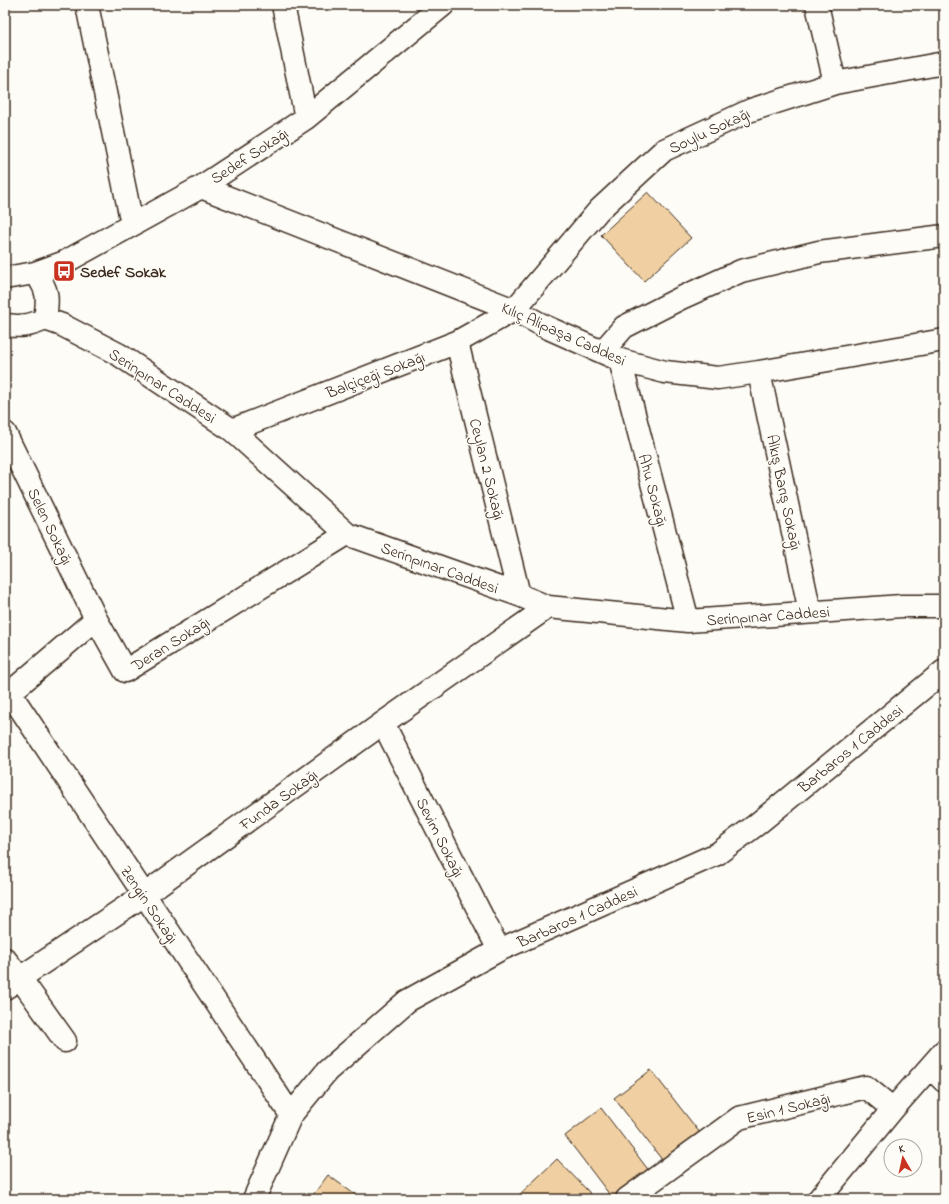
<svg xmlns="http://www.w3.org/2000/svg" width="949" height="1204" viewBox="0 0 949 1204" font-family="'Indie Flower',sans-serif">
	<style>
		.building { fill: #f0d0a2; stroke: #3b2a1e }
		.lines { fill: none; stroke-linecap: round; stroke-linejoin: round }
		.minor-casing { stroke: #3b2a1e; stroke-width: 25 }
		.minor { stroke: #fdfcf7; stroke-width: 22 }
		.labels { text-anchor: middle; stroke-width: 3; stroke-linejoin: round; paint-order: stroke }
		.street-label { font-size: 16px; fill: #3b2a1e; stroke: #fdfcf7 }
		.poi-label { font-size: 16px; font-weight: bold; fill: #3b2a1e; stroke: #fdfcf7; text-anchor: start }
	</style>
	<rect width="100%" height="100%" fill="#fdfcf7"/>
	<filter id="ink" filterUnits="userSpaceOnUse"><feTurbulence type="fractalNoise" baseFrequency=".025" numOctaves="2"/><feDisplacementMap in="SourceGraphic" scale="8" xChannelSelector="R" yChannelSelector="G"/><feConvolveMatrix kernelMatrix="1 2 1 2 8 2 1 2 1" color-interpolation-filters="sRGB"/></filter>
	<g filter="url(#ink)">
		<path class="building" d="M648,192L691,238L644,281L601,235Z
			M651,1070L700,1133L663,1161L614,1098Z
			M601,1108L650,1172L615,1199H613L565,1136Z
			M557,1159L589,1192L590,1197L592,1199H522L519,1195Z
			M328,1175L361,1199H310Z"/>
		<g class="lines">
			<g class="minor-casing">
				<path id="minor" d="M87,5L132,224
					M283,5L306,118
					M817,5L835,83
					M201,187L514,310L546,327L620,360L665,372L718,378L759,372L944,340
					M35,273C49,290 48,299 45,319
					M5,278L35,273L65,262L201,187L306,118L443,5
					M5,325C21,327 30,326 45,319L62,325L118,354L232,430L347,534L519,595L548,607L688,621L902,606H944
					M457,342L519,595
					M602,352L624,327L681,298L741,271L819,252L944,236
					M620,360L688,621
					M759,372L810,612
					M232,430L457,342L514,310L599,210L664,150L751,110L835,83L944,63
					M5,433L96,619
					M10,693L291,1115
					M5,697L96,619L125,671L347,534
					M383,723L499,950
					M5,959L20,978L65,1041
					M5,988L144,895L383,723L548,607
					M930,1067L944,1081
					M254,1199L291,1115L327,1071L407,1001L499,950L717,854L756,825L944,671
					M627,1199L739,1118L866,1087L893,1109
					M819,1199L893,1109L944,1051"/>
			</g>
			<use href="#minor" class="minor"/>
		</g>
	</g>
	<defs>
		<g id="bus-square" transform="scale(1.15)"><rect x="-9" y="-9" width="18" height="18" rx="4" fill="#c8321e" stroke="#fdfcf7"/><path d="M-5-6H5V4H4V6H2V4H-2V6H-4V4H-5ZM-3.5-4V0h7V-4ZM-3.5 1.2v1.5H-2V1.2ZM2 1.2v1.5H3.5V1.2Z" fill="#fff"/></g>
	</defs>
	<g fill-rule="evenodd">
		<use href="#bus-square" x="64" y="271"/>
	</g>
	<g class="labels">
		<g class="street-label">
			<text transform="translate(709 130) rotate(-25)" y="6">Soylu Sokağı</text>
			<text transform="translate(249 155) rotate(-33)" y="6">Sedef Sokağı</text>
			<text transform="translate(564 333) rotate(24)" y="6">Kılıç Alipaşa Caddesi</text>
			<text transform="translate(375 374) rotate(-21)" y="6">Balçiçeği Sokağı</text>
			<text transform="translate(163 385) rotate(33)" y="6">Serinpınar Caddesi</text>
			<text transform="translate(488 469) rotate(76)" y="6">Ceylan 2 Sokağı</text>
			<text transform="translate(654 490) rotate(75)" y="6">Ahu Sokağı</text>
			<text transform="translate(785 492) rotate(78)" y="6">Alkış Barış Sokağı</text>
			<text transform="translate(51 526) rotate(64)" y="6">Selen Sokağı</text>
			<text transform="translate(440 567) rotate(20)" y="6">Serinpınar Caddesi</text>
			<text transform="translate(768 615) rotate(-4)" y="6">Serinpınar Caddesi</text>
			<text transform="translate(170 643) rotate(-32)" y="6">Deran Sokağı</text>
			<text transform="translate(850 748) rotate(-39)" y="6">Barbaros 1 Caddesi</text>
			<text transform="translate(278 799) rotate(-36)" y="6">Funda Sokağı</text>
			<text transform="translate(441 837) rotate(63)" y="6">Sevim Sokağı</text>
			<text transform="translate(150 904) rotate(56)" y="6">Zengin Sokağı</text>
			<text transform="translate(577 916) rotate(-24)" y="6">Barbaros 1 Caddesi</text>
			<text transform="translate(788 1107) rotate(-14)" y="6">Esin 1 Sokağı</text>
		</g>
		<g class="poi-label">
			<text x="80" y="277">Sedef Sokak</text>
		</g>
	</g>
	<rect width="949" height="1204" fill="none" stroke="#fdfcf7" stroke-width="20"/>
	<rect x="10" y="10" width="929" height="1184" fill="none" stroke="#3b2a1e" stroke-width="1.5" filter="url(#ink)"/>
	<g transform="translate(903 1158) rotate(351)"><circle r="19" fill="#fdfcf7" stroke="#afa8a0"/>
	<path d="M0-3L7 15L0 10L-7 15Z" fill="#c8321e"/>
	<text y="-6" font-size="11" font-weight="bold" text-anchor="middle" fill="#3b2a1e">K</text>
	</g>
</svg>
